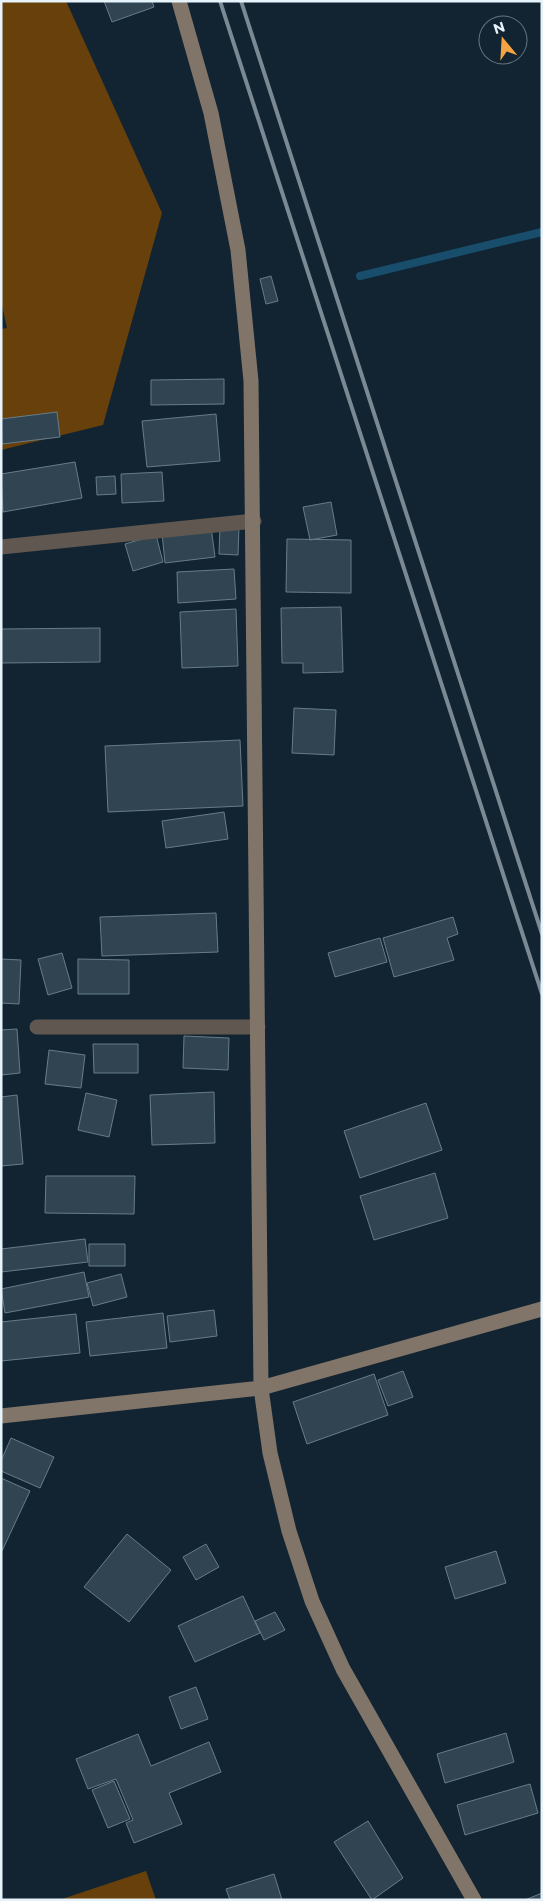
<svg xmlns="http://www.w3.org/2000/svg" width="543" height="1901" viewBox="0 0 543 1901" font-family="Montserrat,sans-serif">
	<style>
		.green { fill: #68400b }
		.lines { fill: none; stroke-linecap: round; stroke-linejoin: round }
		.stream { stroke: #184d6c; stroke-width: 8 }
		.building { fill: #314451; stroke: #677c8b }
		.street { stroke: #5f5750; stroke-width: 15 }
		.secondary { stroke: #817569; stroke-width: 15 }
		.rail { stroke: #7a8994; stroke-width: 4 }
	</style>
	<rect width="100%" height="100%" fill="#122431"/>
	<path class="green" d="M1,1H66L162,213L103,425L1,450V329L7,328L1,301Z
		M146,1871L156,1900H59Z"/>
	<g class="lines">
		<path class="stream" d="M360,276L542,232"/>
	</g>
	<path class="building" d="M104,1H152L154,7L112,22Z
		M271,276L278,301L266,304L260,279Z
		M224,379V404L151,405V380Z
		M57,412L60,437L2,444L1,419Z
		M216,414L220,461L147,467L142,421Z
		M75,462L82,498L3,512L1,474Z
		M162,472L164,501L122,503L121,474Z
		M115,476L116,494L97,495L96,477Z
		M331,502L337,535L310,540L303,507Z
		M220,526H239L238,555L219,554Z
		M211,527L215,557L165,563L162,533Z
		M156,535L163,562L133,571L125,544Z
		M287,539L351,540V593L286,592Z
		M234,569L236,599L178,603L177,572Z
		M341,607L343,672L303,673V663H282L281,608Z
		M236,609L238,666L182,668L180,612Z
		M100,628V662L1,663V629Z
		M294,708L336,710L334,755L292,753Z
		M240,740L243,806L108,812L105,746Z
		M224,812L228,839L166,848L162,821Z
		M216,913L218,952L102,956L100,917Z
		M453,917L458,934L447,938L454,960L394,977L383,938Z
		M380,938L387,962L335,977L328,953Z
		M62,953L72,988L48,995L38,959Z
		M1,959L21,960L19,1004L1,1003Z
		M78,959L129,960V994H78Z
		M17,1029L20,1073L1,1075V1030Z
		M184,1036L229,1038L228,1070L183,1068Z
		M93,1044H138V1073H94Z
		M49,1050L85,1055L81,1088L45,1084Z
		M214,1092L215,1143L152,1145L150,1095Z
		M86,1093L117,1100L109,1137L78,1130Z
		M17,1095L23,1164L1,1166V1097Z
		M426,1103L442,1150L360,1178L344,1131Z
		M435,1173L448,1218L374,1240L360,1196Z
		M46,1176H135L134,1214L45,1213Z
		M85,1239L88,1262L1,1272V1249Z
		M89,1244H125V1266H89Z
		M84,1272L89,1297L5,1313L1,1289Z
		M121,1274L127,1297L93,1306L87,1283Z
		M214,1310L217,1336L170,1342L167,1316Z
		M163,1313L167,1348L90,1356L86,1322Z
		M76,1314L80,1353L1,1361V1322Z
		M403,1371L413,1397L388,1406L378,1380Z
		M374,1374L388,1415L307,1444L293,1402Z
		M11,1438L54,1457L40,1488L1,1471V1461Z
		M1,1478L30,1491L2,1551H1Z
		M127,1534L171,1570L129,1622L84,1587Z
		M206,1544L219,1567L196,1580L183,1557Z
		M496,1551L506,1583L455,1599L445,1567Z
		M243,1596L260,1633L195,1662L178,1626Z
		M275,1612L285,1630L264,1640L255,1621Z
		M196,1687L208,1719L181,1729L169,1697Z
		M506,1733L514,1762L445,1783L437,1754Z
		M138,1734L151,1766L209,1742L221,1772L169,1793L182,1824L134,1843L126,1823L133,1820L116,1779L88,1789L76,1759Z
		M114,1781L130,1819L108,1828L92,1790Z
		M530,1784L538,1813L465,1835L457,1805Z
		M368,1821L403,1878L372,1900L334,1842Z
		M274,1874L282,1900H230L226,1889Z
		M542,1893V1900H525Z"/>
	<g class="lines">
		<path class="street" d="M1,547L254,521
			M37,1027H258"/>
		<path class="secondary" d="M179,1L211,113L238,250L251,381L261,1388L270,1453L289,1531L312,1601L343,1669L474,1900
			M1,1416L261,1388L542,1309"/>
		<path class="rail" d="M220,1L542,994
			M241,1L542,934"/>
	</g>
	<rect width="543" height="1901" fill="none" stroke="#e7f3fb" stroke-width="5"/>
	<g transform="translate(503 40) rotate(342)"><circle r="24" fill="#122431" stroke="#677782"/>
	<path d="M0-4L9 19L0 12L-9 19Z" fill="#f4a344"/>
	<text y="-8" font-size="14" font-weight="bold" text-anchor="middle" fill="#e7f3fb">N</text>
	</g>
</svg>
